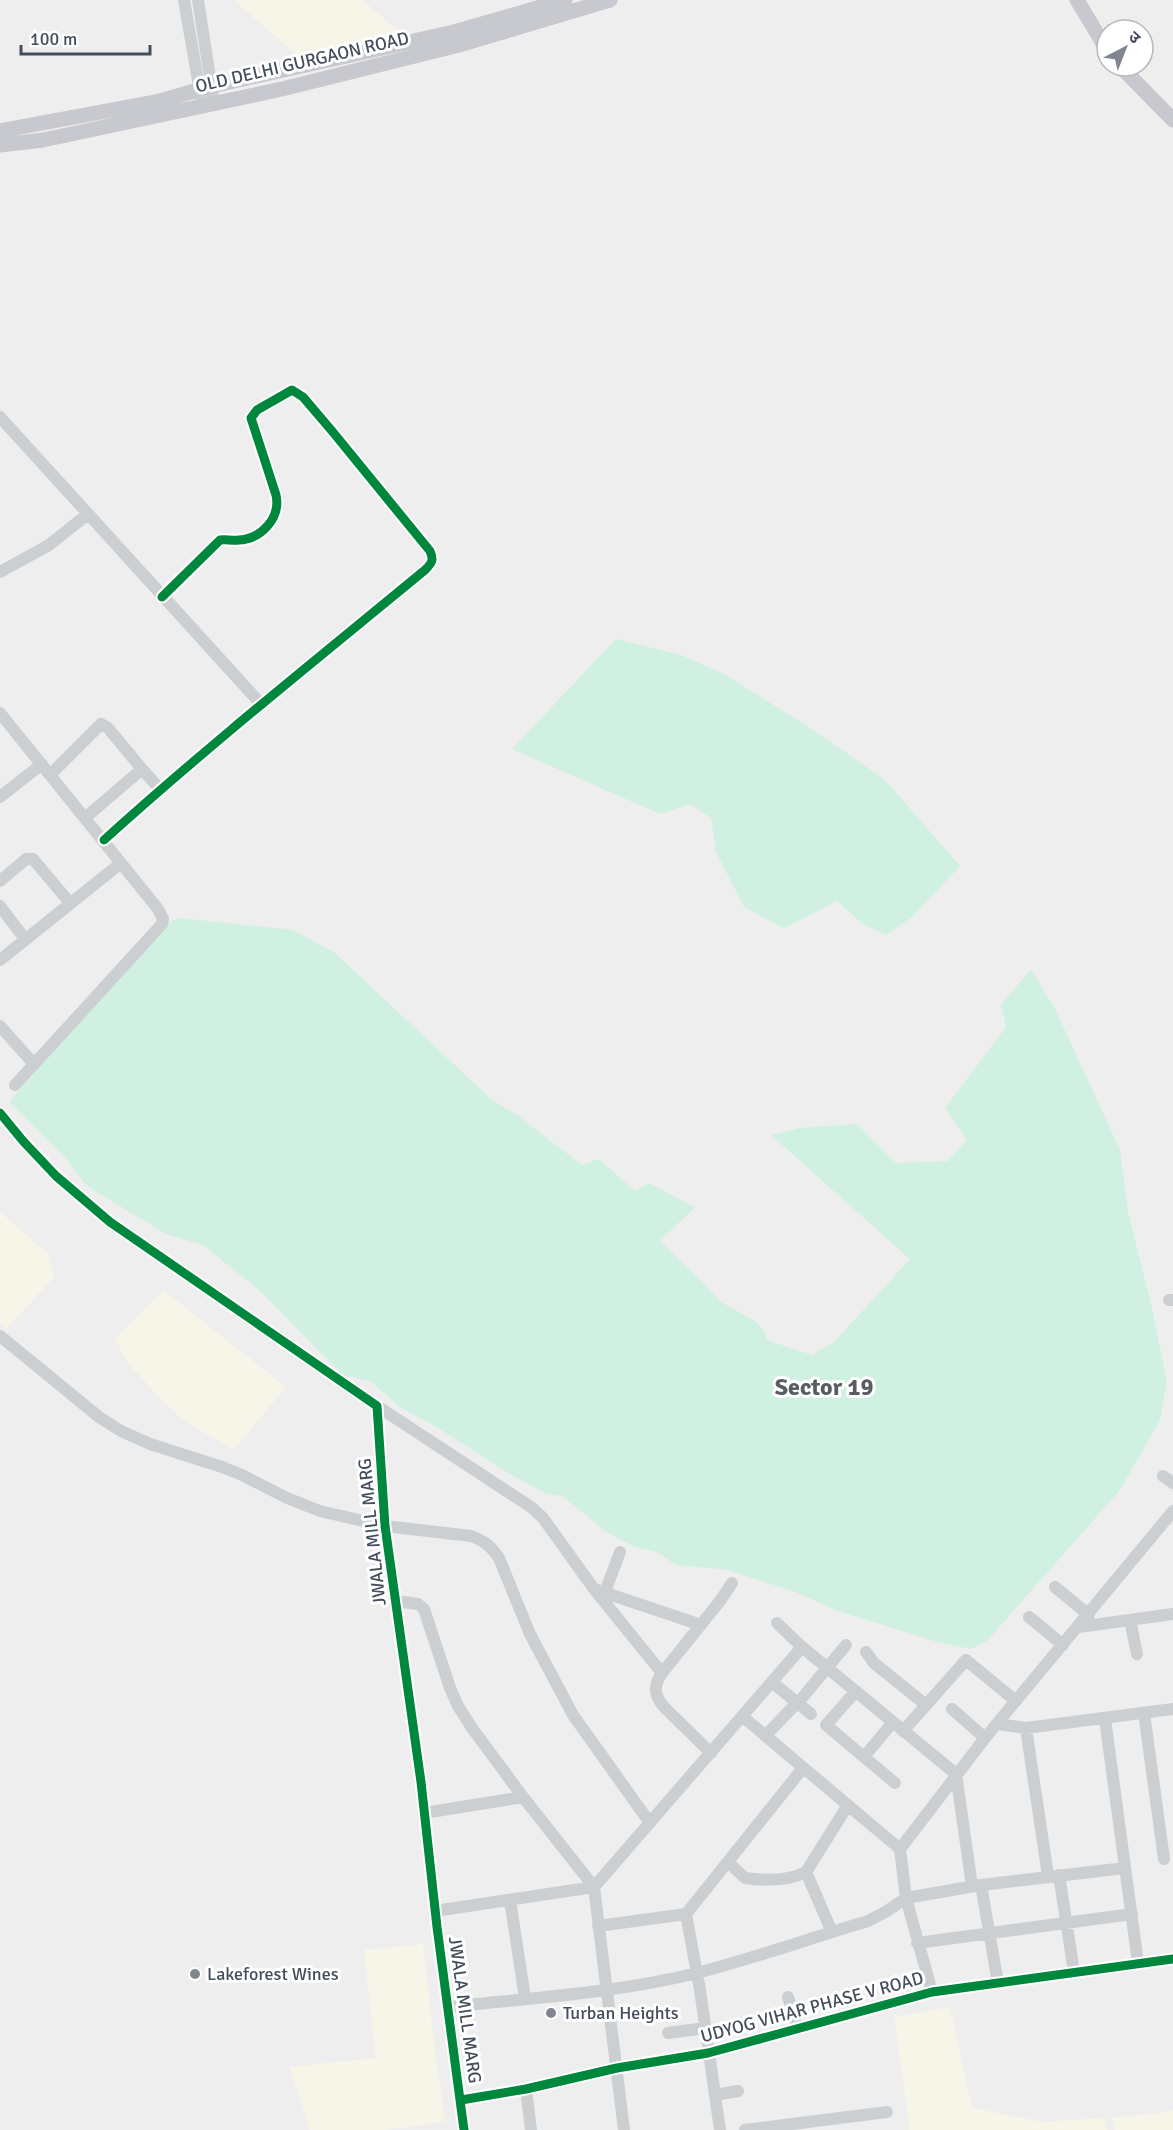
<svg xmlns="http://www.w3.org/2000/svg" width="1173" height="2130" viewBox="0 0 1173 2130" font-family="Signika,'Noto Sans Devanagari',sans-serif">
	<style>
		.commercial { fill: #f7f5e8 }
		.green { fill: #d0f0e1 }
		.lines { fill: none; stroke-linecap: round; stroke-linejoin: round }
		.minor { stroke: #cccfd2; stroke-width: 12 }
		.major { stroke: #c7c9cf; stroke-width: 15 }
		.cycleway-casing { stroke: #fff; stroke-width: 13 }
		.cycleway { stroke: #00873e; stroke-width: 9 }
		.poi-dot { fill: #80858f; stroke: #fff; stroke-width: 2 }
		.labels { text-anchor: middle; stroke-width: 6; stroke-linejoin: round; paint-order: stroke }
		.street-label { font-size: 18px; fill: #444d5c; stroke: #fff }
		.poi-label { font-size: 18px; fill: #444d5c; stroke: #fff; text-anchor: start }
		.district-label { font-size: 24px; font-weight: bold; fill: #595c63; stroke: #fff }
	</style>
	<rect width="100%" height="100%" fill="#efeeee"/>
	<path class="commercial" d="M234,0H362L404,36L305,62Z
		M0,1212L48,1254L55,1276L7,1328L0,1322Z
		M163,1290L286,1387L233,1450L181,1418L160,1398L128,1363L115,1339Z
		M423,1944L435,2052L445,2121L387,2130H310L289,2067L376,2058L364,1950Z
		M950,2007L972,2108L1042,2122L1104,2118L1107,2130H910L894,2017Z
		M1173,2111V2130H1115L1112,2118Z"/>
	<path class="green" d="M616,639L681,655L724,674L812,729L884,779L960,866L912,917L886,935L864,925L837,901L784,928L744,907L716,852L711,818L690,804L660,814L512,749Z
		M180,918L293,930L335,953L491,1099L517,1115L582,1165L599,1159L635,1191L649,1183L695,1207L660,1241L700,1280L721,1302L755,1321L764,1331L767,1340L812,1355L836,1340L910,1259L771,1135L799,1128L857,1124L896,1163L948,1161L967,1140L945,1108L1006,1027L1001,1005L1031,969L1056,1011L1120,1150L1128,1212L1153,1313L1167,1381L1160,1420L1120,1490L987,1641L971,1649L937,1642L838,1611L793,1591L727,1570L676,1565L657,1552L635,1547L608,1533L562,1496L545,1493L510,1474L438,1428L400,1407L370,1381L343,1375L260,1291L203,1245L166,1234L87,1186L65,1157L9,1102L167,923Z"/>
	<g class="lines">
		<path class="minor" d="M184,0L201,98
			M198,0L214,103
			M0,417L261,704
			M0,572L49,545L88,514
			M0,713L158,909L163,919L162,924L15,1085
			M142,769L160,789
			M50,775L101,724L108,728L142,769L85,818
			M0,797L42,764
			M104,840C208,746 317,659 425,570C432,563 434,560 430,551L332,431L303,397L292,390L257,410L251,418L276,495C281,518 261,539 239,540C232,541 226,539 220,540L162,597
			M0,881L26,859H33L70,903
			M0,906L25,939
			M0,960L121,863
			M0,1026L34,1064
			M0,1113L23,1141L56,1176L110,1222L377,1406L385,1526L421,1782L437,1927L464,2130
			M1169,1300H1173
			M0,1336L99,1417L121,1431L150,1444L222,1467L242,1475L287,1498L320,1511L385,1526L471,1536C484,1541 491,1546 499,1558L530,1634L573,1715L650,1823
			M377,1406L531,1507L543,1518L594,1589L662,1673
			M1163,1476L1173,1483
			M1055,1587L1089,1615
			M594,1589L701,1625
			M605,1592L620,1552
			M396,1601L418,1604L424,1609L450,1688L458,1706L472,1728L523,1797L594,1887L624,2130
			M1029,1617L1063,1645
			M1130,1620L1137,1654
			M777,1623L802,1647L956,1774L972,1886
			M1079,1627L1173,1614
			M866,1652L874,1663L926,1705
			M772,1682L811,1714
			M856,1691L826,1725L895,1783
			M798,1703L846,1645
			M952,1709L985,1738
			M1144,1713L1164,1859
			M742,1716L900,1849
			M1105,1719L1138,1963
			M997,1724L1026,1728L1173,1709
			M1026,1728L1048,1876
			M903,1731L966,1660L1016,1701
			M765,1736L793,1707
			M711,1753L664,1707C654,1695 653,1686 662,1673L720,1601L732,1583
			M864,1757L893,1722
			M424,1813L523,1797
			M728,1862L745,1878C766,1881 788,1881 806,1872L848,1805
			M806,1872L832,1932
			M1059,1875L1074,1972
			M981,1885L998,1983
			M510,1900L525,1998
			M435,1911L594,1887L802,1647
			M598,1926L686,1914
			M917,1943L1132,1914
			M932,1992L906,1898L900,1849L985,1738L1173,1511
			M788,1997L798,2029
			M448,2007C531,1998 616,1993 697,1973C755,1958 811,1938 868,1921L887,1911L906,1898L981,1885L1125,1868
			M668,2033L705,2028
			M526,2089L531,2130
			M715,2095L738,2091
			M461,2100L526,2089L617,2068L708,2053L932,1992L1173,1959
			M720,2130L700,1990L686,1914L803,1768
			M745,2130L887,2112"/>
		<path class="major" d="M1077,0L1107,50
			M1120,66L1173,120
			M0,131L160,101L212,86L454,32L565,0
			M0,145L43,140L282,89L459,45L610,0"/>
		<g class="cycleway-casing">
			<path id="cycleway" d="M104,840C208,746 317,659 425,570C432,563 434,560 430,551L332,431L303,397L292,390L257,410L251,418L276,495C281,518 261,539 239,540C232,541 226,539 220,540L162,597
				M0,1113L23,1141L56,1176L110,1222L377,1406L385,1526L421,1782L437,1927L464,2130
				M461,2100L526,2089L617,2068L708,2053L932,1992L1173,1959"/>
		</g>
		<use href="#cycleway" class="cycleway"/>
	</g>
	<g class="poi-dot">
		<circle cx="195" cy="1974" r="6"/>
		<circle cx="551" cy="2013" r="6"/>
	</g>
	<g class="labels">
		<g class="street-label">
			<text transform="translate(302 62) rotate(-13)" y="6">OLD DELHI GURGAON ROAD</text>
			<text transform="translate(372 1532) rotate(-96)" y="6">JWALA MILL MARG</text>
			<text transform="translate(812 2007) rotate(-15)" y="6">UDYOG VIHAR PHASE V ROAD</text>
			<text transform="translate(465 2010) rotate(82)" y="6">JWALA MILL MARG</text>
		</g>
		<g class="poi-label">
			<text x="207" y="1980">Lakeforest Wines</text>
			<text x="563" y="2019">Turban Heights</text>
		</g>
		<g class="district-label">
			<text x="824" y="1395">Sector 19</text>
		</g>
	</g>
	<g transform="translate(1125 48) rotate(42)"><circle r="28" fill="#ffffff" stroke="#b4b8be" stroke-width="1.5"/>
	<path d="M0-4.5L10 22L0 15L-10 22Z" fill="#80858f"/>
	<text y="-9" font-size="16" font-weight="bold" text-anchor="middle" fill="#444d5c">उ</text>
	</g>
	<path d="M21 45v9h129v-9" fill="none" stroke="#444d5c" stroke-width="3"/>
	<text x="30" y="45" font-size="18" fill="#444d5c" stroke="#ffffff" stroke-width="4.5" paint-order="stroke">100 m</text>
</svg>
